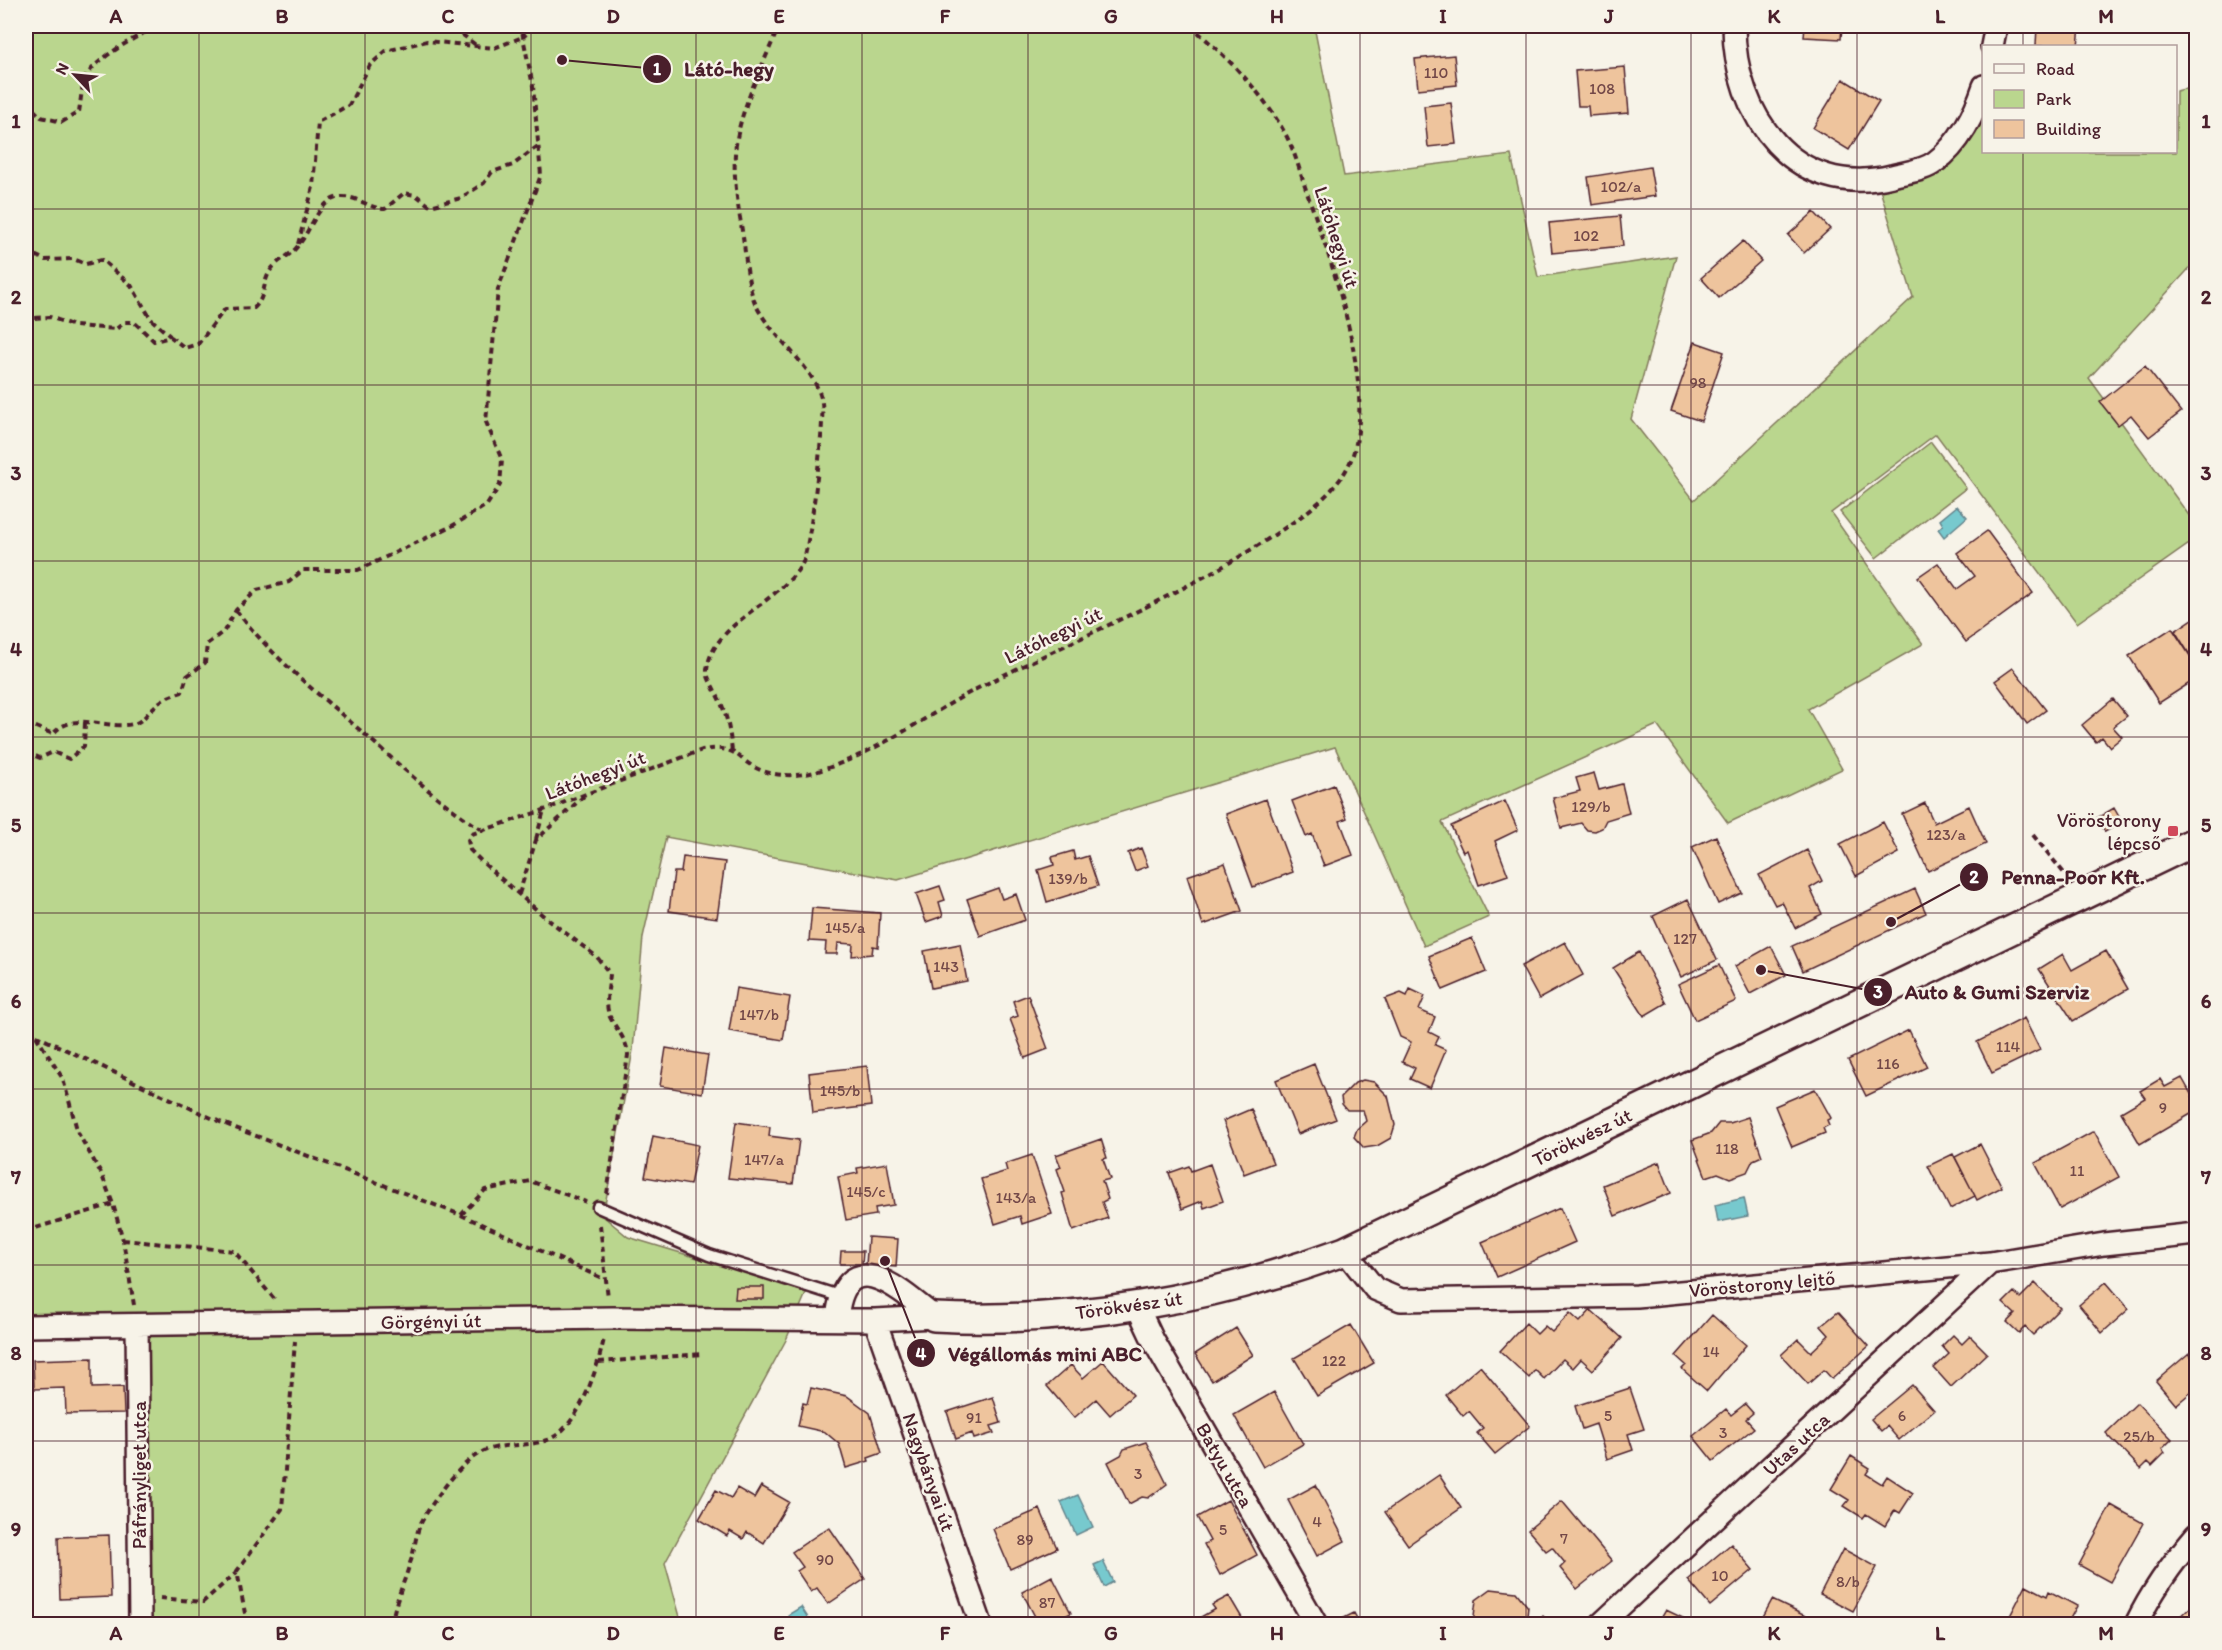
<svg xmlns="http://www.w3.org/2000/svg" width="2222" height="1650" viewBox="0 0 2222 1650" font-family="Itim,sans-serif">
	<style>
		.green { fill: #bad68e; stroke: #827a5c; stroke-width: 1.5 }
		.water { fill: #77c9ce; stroke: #65858d; stroke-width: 1.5 }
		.building { fill: #eec49d; stroke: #4a1f2b; stroke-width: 1.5 }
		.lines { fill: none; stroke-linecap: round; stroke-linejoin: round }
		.service-casing { stroke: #4a1f2b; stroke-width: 15 }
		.minor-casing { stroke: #4a1f2b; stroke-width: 26 }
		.tertiary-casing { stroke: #4a1f2b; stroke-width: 32 }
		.path { stroke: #4a1f2b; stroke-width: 4; stroke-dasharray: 6 4.5; stroke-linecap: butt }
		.service { stroke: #f7f3e8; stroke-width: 10 }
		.minor { stroke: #f7f3e8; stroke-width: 21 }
		.tertiary { stroke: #f7f3e8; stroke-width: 27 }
		.grid { fill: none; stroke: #4a1f2b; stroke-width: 1.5; stroke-opacity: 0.55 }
		.poi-dot { fill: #d1495b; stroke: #f7f3e8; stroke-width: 2 }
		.labels { text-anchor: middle; stroke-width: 5; stroke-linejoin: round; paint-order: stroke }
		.number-label { font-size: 16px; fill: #734848 }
		.street-label { font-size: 20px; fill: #4a1f2b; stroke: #f7f3e8 }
		.poi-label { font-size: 20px; fill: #4a1f2b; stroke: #f7f3e8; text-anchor: end }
		.leader { fill: none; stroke: #4a1f2b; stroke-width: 2 }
		.callout-dot { fill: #4a1f2b; stroke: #f7f3e8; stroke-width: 2 }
		.mark-label { font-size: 18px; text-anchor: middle; font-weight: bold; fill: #fff }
		.callout-label { font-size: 21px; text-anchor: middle; font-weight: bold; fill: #4a1f2b; stroke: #f7f3e8; stroke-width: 5; stroke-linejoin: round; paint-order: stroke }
		.neatline { fill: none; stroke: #4a1f2b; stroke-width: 2 }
		.grid-label { font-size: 20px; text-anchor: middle; font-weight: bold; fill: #4a1f2b }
	</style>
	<rect width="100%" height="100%" fill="#f7f3e8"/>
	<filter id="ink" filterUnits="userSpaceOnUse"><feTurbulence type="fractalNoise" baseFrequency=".0167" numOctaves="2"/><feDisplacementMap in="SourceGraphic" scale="12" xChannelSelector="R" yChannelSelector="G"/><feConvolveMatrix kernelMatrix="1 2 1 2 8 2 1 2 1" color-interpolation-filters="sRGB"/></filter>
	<g filter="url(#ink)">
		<path class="green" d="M26,26H1314L1344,176L1511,155L1538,277L1676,256L1631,419L1694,500L1913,297L1877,180L1925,168L1983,86L1984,152H2176V91L2184,89L2196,93V261L2089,378L2196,525V539L2077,623L1936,434L1831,513L1923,644L1808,709L1842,769L1728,823L1657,725L1442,822L1489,917L1424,946L1335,747L898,880L666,837L643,937L633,1050L603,1216L628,1237L807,1291L786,1340L665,1563L682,1624H140L137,1325L26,1326Z
			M1931,442L1966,488L1876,558L1840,512Z"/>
		<path class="water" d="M1957,506L1967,517L1944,537L1938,529L1943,525L1940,520Z
			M1744,1198L1748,1216L1718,1222L1715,1205Z
			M1078,1495L1093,1527L1076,1535L1061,1502Z
			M1103,1561L1113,1582L1104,1587L1094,1565Z
			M801,1607L812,1624H793L788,1615Z"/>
		<path class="building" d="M1805,26H1842L1841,39L1804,37Z
			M2037,26H2080L2078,46H2036Z
			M1454,55L1457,85L1418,89L1415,59Z
			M1625,67L1629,113L1589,116L1588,106H1578L1575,71Z
			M1843,79L1879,101L1849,150L1813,128Z
			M1451,103L1456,144L1428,147L1424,106Z
			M1650,167L1655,196L1592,205L1588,177Z
			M1814,212L1830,229L1804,253L1788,235Z
			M1620,216L1623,246L1552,253L1549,223Z
			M1743,241L1761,261L1719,298L1701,278Z
			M1695,342L1724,352L1701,421L1671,411Z
			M2145,366L2181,412L2149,437L2131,415L2118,425L2100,402Z
			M1987,531L2033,593L1966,642L1918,577L1938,563L1957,589L1975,576L1957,553Z
			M2196,617V665L2175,631Z
			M2172,628L2196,665V679L2159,703L2129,656Z
			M2013,668L2046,710L2027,724L1995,681Z
			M2113,699L2127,716L2113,727L2122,737L2110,747L2102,737L2096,742L2082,725Z
			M1594,773L1599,790L1622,784L1629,813L1606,820L1602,828L1595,831L1587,830L1581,823L1561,828L1553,798L1580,791L1576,778Z
			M1334,785L1347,818L1340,821L1353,855L1324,866L1312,834L1306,837L1292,801Z
			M1266,799L1293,872L1253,887L1226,814Z
			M1505,801L1518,830L1495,841L1508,875L1479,885L1467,850L1463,852L1451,826Z
			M1925,803L1934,823L1969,806L1986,844L1928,871L1902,814Z
			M2114,808L2122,822L2105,832L2097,818Z
			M1883,822L1899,853L1856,876L1840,844Z
			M1716,836L1742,893L1718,904L1692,847Z
			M1141,848L1148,866L1135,871L1128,853Z
			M1807,850L1822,881L1810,888L1822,914L1795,928L1782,902L1775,905L1759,875Z
			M1073,851L1075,860L1088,856L1098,886L1047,902L1038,870L1054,865L1052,857Z
			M683,857L725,862L717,918L669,911L674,872H681Z
			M1225,863L1242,911L1203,925L1187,876Z
			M940,886L945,900L939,902L943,916L926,922L916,894Z
			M998,888L1002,899L1016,894L1025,920L980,936L967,899Z
			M1915,889L1926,913L1803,971L1792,946Z
			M1688,899L1717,960L1681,977L1653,916Z
			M812,908L880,913L878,947L873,946L872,954L852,956L853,944L838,943L837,954H825L826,942L809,941Z
			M1472,938L1486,972L1443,990L1429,956Z
			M1565,942L1583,975L1539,999L1521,966Z
			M960,944L967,981L931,988L924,951Z
			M1771,946L1786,975L1750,994L1735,966Z
			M2106,951L2128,989L2073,1021L2039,969L2063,954L2072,970Z
			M1639,952L1666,1003L1644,1016L1613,968Z
			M1719,965L1736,1001L1695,1020L1678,984Z
			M736,988L790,997L783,1040L729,1031Z
			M1410,989L1425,996L1419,1010L1435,1017L1429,1032L1439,1037L1435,1045L1446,1050L1430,1088L1410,1079L1415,1068L1402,1062L1411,1042L1400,1037L1385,999L1401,993L1407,996Z
			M1028,995L1048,1049L1025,1058L1010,1019L1018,1016L1013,1001Z
			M2024,1018L2040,1050L1992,1073L1977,1042Z
			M1909,1030L1927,1067L1866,1096L1848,1060Z
			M666,1048L708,1055L702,1093L660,1086Z
			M1314,1064L1336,1119L1298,1134L1276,1080Z
			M867,1066L871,1106L813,1113L809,1073Z
			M2182,1078L2196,1103V1111L2140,1144L2121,1112L2145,1098L2140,1091L2160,1079L2165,1087Z
			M1363,1080L1374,1082L1388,1096L1395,1125L1391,1138L1377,1146L1364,1148L1354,1137L1357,1129L1366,1121L1363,1110H1347L1342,1104L1341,1097L1355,1083Z
			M1815,1089L1831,1118L1827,1120L1829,1125L1823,1128L1825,1133L1792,1147L1775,1106Z
			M1251,1109L1273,1163L1244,1174L1223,1121Z
			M1748,1117L1762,1156L1753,1160L1747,1172L1730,1178L1718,1173L1706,1177L1692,1140L1711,1133L1719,1123H1730Z
			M736,1122L770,1127L769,1136L799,1140L793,1184L728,1178Z
			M2094,1131L2119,1177L2060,1209L2035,1163Z
			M653,1136L698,1145L690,1185L645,1177Z
			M1101,1139L1107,1158L1103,1159L1110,1179L1102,1181L1108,1199L1102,1202L1108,1218L1073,1231L1062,1193L1065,1192L1057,1169L1061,1167L1056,1155Z
			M1980,1144L2002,1187L1977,1200L1955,1157Z
			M1953,1154L1975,1196L1950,1209L1928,1166Z
			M1032,1155L1052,1214L1022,1224L1020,1216L995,1224L981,1179L1007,1171L1005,1164Z
			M1659,1162L1671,1193L1615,1216L1603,1185Z
			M887,1163L894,1205L875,1208L876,1215L846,1220L838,1177L858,1173L857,1168Z
			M1210,1164L1223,1201L1204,1208L1202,1201L1182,1209L1169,1173L1189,1166L1191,1171Z
			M1560,1208L1575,1242L1497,1277L1482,1242Z
			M868,1237L898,1239L896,1267L866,1265Z
			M841,1251H863L862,1264H840Z
			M2106,1282L2129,1309L2102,1333L2079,1305Z
			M2035,1283L2060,1308L2033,1335L2025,1327L2019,1333L2007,1322L2015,1314L2003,1303L2014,1292L2020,1298Z
			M736,1287H764V1299H735Z
			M1591,1310L1622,1338L1593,1370L1581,1359L1573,1368L1563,1359L1544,1379L1535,1370L1529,1378L1500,1351L1526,1323L1537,1334L1545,1326L1552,1332L1570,1313L1580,1322Z
			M1838,1312L1869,1346L1832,1379L1824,1370L1808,1384L1781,1355L1798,1339L1811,1352L1829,1335L1821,1326Z
			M1712,1315L1746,1345L1707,1391L1682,1369L1686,1365L1676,1356Z
			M1351,1325L1374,1363L1317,1396L1294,1358Z
			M1236,1328L1253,1355L1212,1381L1195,1354Z
			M1953,1335L1962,1344L1970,1336L1987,1353L1951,1387L1934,1368L1949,1354L1942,1346Z
			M2189,1353L2196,1363V1388L2176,1405L2156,1381Z
			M92,1358V1388L123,1387L124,1413L66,1414L65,1388L34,1389L33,1360Z
			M1103,1361L1133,1395L1110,1415L1096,1399L1074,1418L1047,1386L1071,1365L1083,1378Z
			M1480,1366L1530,1426L1495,1454L1477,1433L1483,1428L1469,1411L1463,1416L1446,1395Z
			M1912,1385L1934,1410L1899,1440L1887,1426L1881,1431L1871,1419Z
			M811,1388L847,1396L870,1413L882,1453L868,1458L869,1461L846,1468L839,1444L825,1432L798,1426L803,1403L807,1404Z
			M1630,1388L1644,1429L1628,1434L1633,1450L1607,1459L1596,1424L1582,1429L1575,1406Z
			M1274,1392L1303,1444L1263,1467L1234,1415Z
			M993,1397L1001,1423L991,1426L994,1433L974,1439L972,1433L956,1439L947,1412Z
			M2137,1403L2172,1439L2162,1449L2165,1453L2152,1466L2148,1462L2141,1469L2106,1433Z
			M1745,1404L1753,1413L1746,1419L1754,1428L1713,1461L1693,1436L1726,1409L1731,1415Z
			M1146,1442L1167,1484L1148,1498L1142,1497L1129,1504L1108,1462L1121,1455L1124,1449Z
			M1851,1456L1870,1468L1866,1474L1882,1484L1887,1476L1913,1493L1900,1513L1895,1510L1885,1526L1866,1514L1863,1518L1844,1506L1849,1500L1831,1489Z
			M1439,1475L1461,1508L1408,1545L1385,1512Z
			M1316,1485L1345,1541L1317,1556L1288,1500Z
			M761,1486L789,1502L764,1543L747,1532L743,1539L730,1531L727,1536L699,1519L716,1490L731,1498L737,1488L754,1498Z
			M1228,1500L1257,1555L1220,1575L1204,1544L1210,1541L1197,1517Z
			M1562,1501L1612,1561L1577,1589L1560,1568L1565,1563L1552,1547L1546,1551L1528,1530Z
			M2111,1505L2143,1523L2110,1582L2079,1565Z
			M1040,1509L1057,1548L1010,1569L993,1529Z
			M829,1527L865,1579L828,1604L817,1588L811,1592L797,1571L803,1567L792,1552Z
			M109,1535L111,1597L60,1599L58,1537Z
			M1731,1544L1753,1570L1710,1606L1688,1580Z
			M1843,1549L1877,1567L1853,1611L1820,1594Z
			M1052,1576L1071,1613L1049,1624H1039L1022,1592Z
			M2026,1585L2047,1596L2049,1591L2077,1606L2067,1624L2060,1622L2027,1624L2010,1616Z
			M1491,1589L1516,1592L1528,1607L1526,1624H1473L1476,1600Z
			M1229,1596L1245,1623L1196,1624L1201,1622L1199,1618L1215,1609L1212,1605Z
			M1772,1600L1822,1624H1759Z
			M2196,1602V1624H2173Z
			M1666,1610L1683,1618L1679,1624H1658Z
			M1354,1613L1360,1624H1337L1336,1622Z
			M1543,1616L1551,1624H1536Z"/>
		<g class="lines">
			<g class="service-casing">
				<path id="service" d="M598,1207L709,1255L839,1296"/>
			</g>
			<g class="minor-casing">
				<path id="minor" d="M1734,26C1734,115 1794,200 1892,176C1906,172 1924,171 1935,162C1959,145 1975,113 1984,86
					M1992,46L1996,26
					M1345,1251L1375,1289L1401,1300L1637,1296L1990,1263L2104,1244L2196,1234
					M1136,1304L1153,1340L1316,1624
					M837,1319C845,1239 901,1290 934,1317
					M875,1320L981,1624
					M137,1325L140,1624
					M26,1326L613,1318L875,1320L934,1317
					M1601,1624L1990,1263
					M2136,1624C2152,1591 2172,1563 2196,1535"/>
			</g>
			<g class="tertiary-casing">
				<path id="tertiary" d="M934,1317C1073,1324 1215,1299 1345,1251L2196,841"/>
			</g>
			<path class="path" d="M204,26L216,28L219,26
				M462,26L459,32L477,46
				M26,102L41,117L62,122L79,112C81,101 81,86 87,75C96,59 143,31 161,26
				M298,244L313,187L318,122L349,105L370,65L386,51L427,41L494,48L523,37L522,26
				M26,251L45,260L73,259L86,264L102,260L131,285L151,319L170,336
				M26,313L33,318L50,317L74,326L116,329L125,322H134L154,341L171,337L185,348L198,344L225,309L254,308C266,297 262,284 270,271C277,260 289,257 297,247C310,233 319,198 341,197C358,196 370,209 385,209L404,193L416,195L430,206L461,198L484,183L492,172L513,165L538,146
				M236,610C271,656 317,693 361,731C400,765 437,801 481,829
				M26,723L53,734C73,710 106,730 133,724C143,722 147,713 154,707C162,699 171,695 182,692L187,676L205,663L207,644L224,631L236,610L257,590L289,582L303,570H358L452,526L487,505L500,485L502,460L486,422L498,289L541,175L533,86L523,37L535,26
				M732,751C729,726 727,713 715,691C712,684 707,678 707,670C712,623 779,603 802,564C810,551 825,421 822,403C817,370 778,342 761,314C748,295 747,267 744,244C740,215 733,184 735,154C738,111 763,66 779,26
				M26,752L40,758L53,752L69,759L84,746L85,722
				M2033,835L2068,878
				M536,839L544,810
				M519,894L536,840L584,796
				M26,1031L220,1122L461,1215L604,1279
				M36,1036L63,1079L78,1133L101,1173L113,1204L123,1240L134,1305
				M607,1194L628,1055C627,1039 617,1031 610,1017C604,1004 609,987 610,974L597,957L546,918L482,862L470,850L468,840L472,834L544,810L702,750C741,744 735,761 763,771C780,777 802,776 818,771C880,753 931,711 988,683C1081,636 1180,596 1268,539C1294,522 1325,502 1343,475C1386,412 1333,267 1310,201C1302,180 1297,157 1287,137C1263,92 1229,59 1191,26
				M461,1215L485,1190L530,1181L586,1202
				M600,1225L608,1298
				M26,1231L113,1204
				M123,1240L234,1251L276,1301
				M599,1362L703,1354
				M160,1598L203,1602L237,1572
				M247,1624L237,1571L282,1509L295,1341
				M392,1624C394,1603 404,1584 410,1563C415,1551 415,1535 421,1523C431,1503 460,1463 480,1453C501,1442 525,1448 547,1440C579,1429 597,1369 604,1339"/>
			<use href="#service" class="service"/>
			<use href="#minor" class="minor"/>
			<use href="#tertiary" class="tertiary"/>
		</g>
	</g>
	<path class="grid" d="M199,26V1624M365,26V1624M531,26V1624M696,26V1624M862,26V1624M1028,26V1624M1194,26V1624M1360,26V1624M1526,26V1624M1691,26V1624M1857,26V1624M2023,26V46M2023,152V1624M26,209H2196M26,385H2196M26,561H2196M26,737H2196M26,913H2196M26,1089H2196M26,1265H2196M26,1441H2196"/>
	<rect class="poi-dot" x="2167" y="825" width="12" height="12" rx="3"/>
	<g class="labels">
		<g class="number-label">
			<text x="1436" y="78">110</text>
			<text x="1602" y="94">108</text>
			<text x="1621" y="192">102/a</text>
			<text x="1586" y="241">102</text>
			<text x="1698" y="388">98</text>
			<text x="1591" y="812">129/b</text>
			<text x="1946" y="840">123/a</text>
			<text x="1068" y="884">139/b</text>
			<text x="845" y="933">145/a</text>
			<text x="1685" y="944">127</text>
			<text x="946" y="972">143</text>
			<text x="759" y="1020">147/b</text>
			<text x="2008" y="1052">114</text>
			<text x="1888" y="1069">116</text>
			<text x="840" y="1096">145/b</text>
			<text x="2163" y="1113">9</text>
			<text x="1727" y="1154">118</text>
			<text x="764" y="1165">147/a</text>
			<text x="2077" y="1176">11</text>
			<text x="866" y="1197">145/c</text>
			<text x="1016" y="1203">143/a</text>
			<text x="1711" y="1357">14</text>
			<text x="1334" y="1366">122</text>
			<text x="1608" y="1421">5</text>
			<text x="1902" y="1421">6</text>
			<text x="974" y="1423">91</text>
			<text x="1723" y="1438">3</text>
			<text x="2139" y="1442">25/b</text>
			<text x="1138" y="1479">3</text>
			<text x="1317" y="1527">4</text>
			<text x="1223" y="1535">5</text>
			<text x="1564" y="1544">7</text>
			<text x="1025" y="1545">89</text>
			<text x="825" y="1565">90</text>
			<text x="1720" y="1581">10</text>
			<text x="1848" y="1587">8/b</text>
			<text x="1047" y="1608">87</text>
		</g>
		<g class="street-label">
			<text transform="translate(1337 237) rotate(72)" y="7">Látóhegyi út</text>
			<text transform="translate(1053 635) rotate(-26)" y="7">Látóhegyi út</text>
			<text transform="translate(595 775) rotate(-21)" y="7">Látóhegyi út</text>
			<text transform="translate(1582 1137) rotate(-26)" y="7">Törökvész út</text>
			<text transform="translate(1762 1284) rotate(-5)" y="7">Vöröstorony lejtő</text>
			<text transform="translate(1129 1305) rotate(-8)" y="7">Törökvész út</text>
			<text transform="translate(431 1321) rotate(-1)" y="7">Görgényi út</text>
			<text transform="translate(1796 1444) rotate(-43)" y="7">Utas utca</text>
			<text transform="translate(1225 1465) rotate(60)" y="7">Batyu utca</text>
			<text transform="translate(929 1472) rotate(71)" y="7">Nagybányai út</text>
			<text transform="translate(139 1475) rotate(-90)" y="7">Páfrányliget utca</text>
		</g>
		<g class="poi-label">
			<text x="2161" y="827">Vöröstorony<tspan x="2161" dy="23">lépcső</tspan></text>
		</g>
	</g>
	<path class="leader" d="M562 60L657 69M1891 922L1974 877M1761 970L1878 992M885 1261L921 1353"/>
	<g class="callout-dot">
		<circle cx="562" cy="60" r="6"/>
		<circle cx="1891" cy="922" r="6"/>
		<circle cx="1761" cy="970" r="6"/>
		<circle cx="885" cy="1261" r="6"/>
		<circle cx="657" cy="69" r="15"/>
		<circle cx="1974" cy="877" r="15"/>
		<circle cx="1878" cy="992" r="15"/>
		<circle cx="921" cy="1353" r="15"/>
	</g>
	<g class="mark-label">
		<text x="657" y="75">1</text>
		<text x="1974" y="883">2</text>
		<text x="1878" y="998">3</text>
		<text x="921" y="1360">4</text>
	</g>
	<g class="callout-label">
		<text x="729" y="76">Látó-hegy</text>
		<text x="2073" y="884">Penna-Poor Kft.</text>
		<text x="1997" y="999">Auto &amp; Gumi Szerviz</text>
		<text x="1045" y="1361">Végállomás mini ABC</text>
	</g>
	<rect width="2222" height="1650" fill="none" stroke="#f7f3e8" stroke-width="66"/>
	<rect x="1982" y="45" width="195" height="108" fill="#f7f3e8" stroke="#b29e9c" stroke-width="1.5"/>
	<rect x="1994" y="64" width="30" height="9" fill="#f7f3e8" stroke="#b29e9c" stroke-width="1.5"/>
	<text x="2036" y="75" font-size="18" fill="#4a1f2b">Road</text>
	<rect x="1994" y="90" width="30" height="18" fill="#bad68e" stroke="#b29e9c" stroke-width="1.5"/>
	<text x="2036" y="105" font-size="18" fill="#4a1f2b">Park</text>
	<rect x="1994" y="120" width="30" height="18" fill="#eec49d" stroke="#b29e9c" stroke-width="1.5"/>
	<text x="2036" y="135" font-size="18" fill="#4a1f2b">Building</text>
	<g transform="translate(75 75) rotate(296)" stroke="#f7f3e8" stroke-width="4.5" paint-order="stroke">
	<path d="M0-4.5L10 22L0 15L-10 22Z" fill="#4a1f2b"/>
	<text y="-9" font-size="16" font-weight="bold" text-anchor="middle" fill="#4a1f2b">N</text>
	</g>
	<rect x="33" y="33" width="2156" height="1584" class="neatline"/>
	<g class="grid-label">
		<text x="116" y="23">A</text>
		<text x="282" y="23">B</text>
		<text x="448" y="23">C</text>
		<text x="613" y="23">D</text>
		<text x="779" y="23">E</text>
		<text x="945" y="23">F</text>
		<text x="1111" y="23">G</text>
		<text x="1277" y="23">H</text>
		<text x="1443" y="23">I</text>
		<text x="1609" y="23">J</text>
		<text x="1774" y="23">K</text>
		<text x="1940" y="23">L</text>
		<text x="2106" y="23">M</text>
		<text x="16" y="128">1</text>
		<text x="2206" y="128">1</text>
		<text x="16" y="304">2</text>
		<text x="2206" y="304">2</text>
		<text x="16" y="480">3</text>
		<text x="2206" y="480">3</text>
		<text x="16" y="656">4</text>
		<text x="2206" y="656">4</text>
		<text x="16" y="832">5</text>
		<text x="2206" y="832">5</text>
		<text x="16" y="1008">6</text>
		<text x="2206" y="1008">6</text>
		<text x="16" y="1184">7</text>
		<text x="2206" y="1184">7</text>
		<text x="16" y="1360">8</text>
		<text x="2206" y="1360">8</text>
		<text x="16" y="1536">9</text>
		<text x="2206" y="1536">9</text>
		<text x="116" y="1640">A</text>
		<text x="282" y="1640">B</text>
		<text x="448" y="1640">C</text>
		<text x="613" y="1640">D</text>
		<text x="779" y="1640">E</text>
		<text x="945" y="1640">F</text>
		<text x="1111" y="1640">G</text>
		<text x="1277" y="1640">H</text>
		<text x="1443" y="1640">I</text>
		<text x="1609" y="1640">J</text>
		<text x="1774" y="1640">K</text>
		<text x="1940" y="1640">L</text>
		<text x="2106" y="1640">M</text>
	</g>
</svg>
